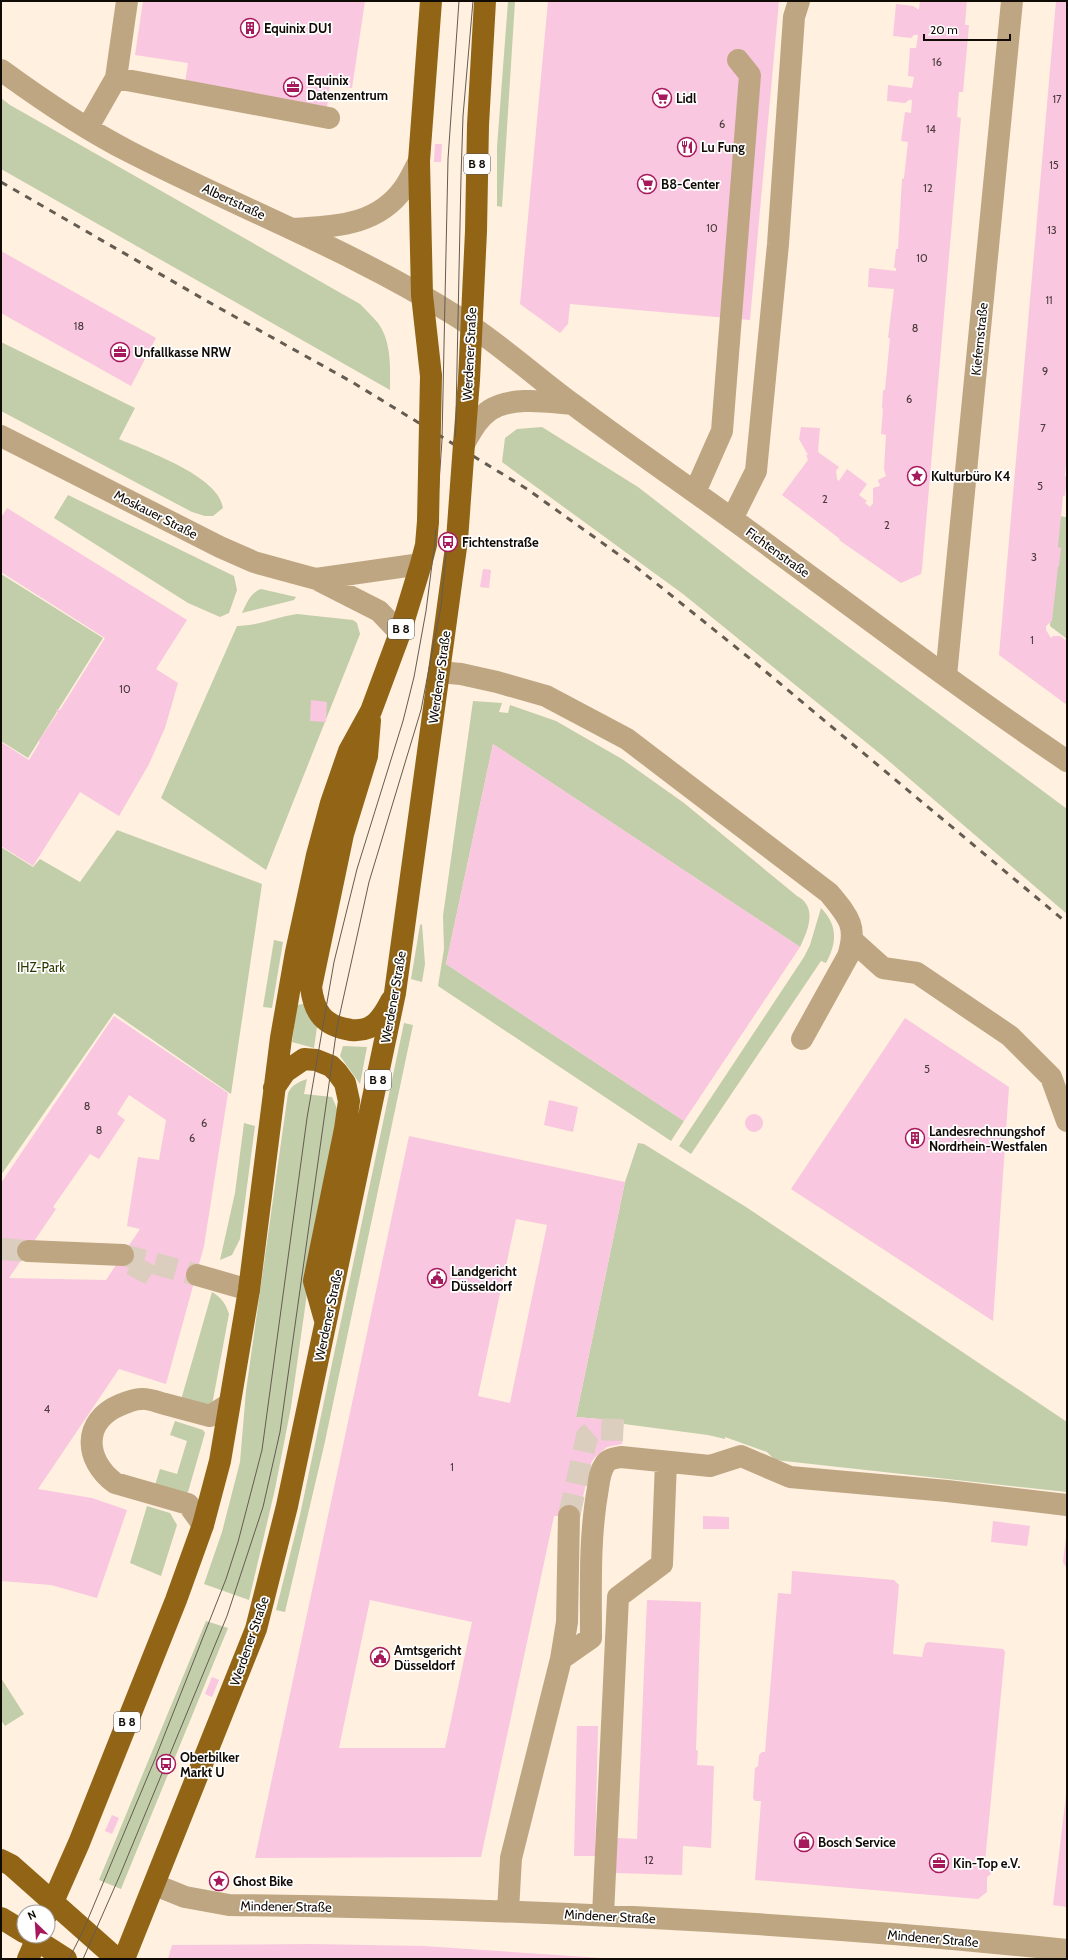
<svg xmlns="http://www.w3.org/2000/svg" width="1068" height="1960" viewBox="0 0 1068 1960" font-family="Cabin,sans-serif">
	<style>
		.green { fill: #c2cda9 }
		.building { fill: #f9c7df; fill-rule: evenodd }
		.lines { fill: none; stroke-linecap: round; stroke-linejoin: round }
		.minor-tunnel { stroke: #dbcebe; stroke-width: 22; stroke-dasharray: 22 11; stroke-linecap: butt }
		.minor { stroke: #bfa683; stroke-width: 22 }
		.major { stroke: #926516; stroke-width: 22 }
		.tram { stroke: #645b51; stroke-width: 1 }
		.rail { stroke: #645b51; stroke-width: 3; stroke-dasharray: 7 7; stroke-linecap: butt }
		.major-bridge { stroke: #926516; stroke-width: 22 }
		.labels { text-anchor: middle; stroke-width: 3.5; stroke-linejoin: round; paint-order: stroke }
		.number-label { font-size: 11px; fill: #4b3a3c }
		.shield { fill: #fff; stroke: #585450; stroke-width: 1 }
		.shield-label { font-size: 12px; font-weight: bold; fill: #110b05 }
		.poi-label { font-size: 13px; font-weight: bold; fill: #110b05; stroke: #fff; text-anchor: start }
		.street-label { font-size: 13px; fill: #110b05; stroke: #fff }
		.park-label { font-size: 13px; fill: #2d3801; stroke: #fff }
	</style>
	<rect width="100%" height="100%" fill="#fff0df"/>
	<path class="green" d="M508,1H515L502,207L497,206V147Z
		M1,98L10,105L360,304C366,310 372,316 378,323C392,342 390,368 390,390L1,169Z
		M1,342L135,408L119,439C146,451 219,476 223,508L213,516H205L192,512L1,411Z
		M542,427L638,487L748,572L1067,809V914L883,756L683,594L502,462L505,438L517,429Z
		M68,495L234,576L237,590L229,613L220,617L188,603L54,518Z
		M1067,505V639L1050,626L1059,516L1066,517Z
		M1,574L103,638L28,758L1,741Z
		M261,589L296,597L294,600L242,613C247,603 250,593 261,589Z
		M297,614L353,620L357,623L360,634L266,870L161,798L237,626C257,626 277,617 297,614Z
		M473,701L502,703L499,712L508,713L510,705L556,721L622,759L684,803L797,896C818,907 808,930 800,947L493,744L446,964L684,1121L671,1141L438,986L444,949L443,916Z
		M117,830L262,884L231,1094L114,1013L1,1175V847L33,867L40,859L80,882Z
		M821,908C838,925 837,943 826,963L821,961L691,1154L679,1146L804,957L810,945Z
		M422,924L425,964L422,982L411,979L420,925Z
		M274,940L283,942L272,1008L263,1007Z
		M303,1004L317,1027L314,1048L292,1042L297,1005Z
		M404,1023L413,1025L324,1446L285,1612L276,1610L300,1515Z
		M343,1046L367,1047L360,1084L340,1056Z
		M307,1079L304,1094L332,1097L338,1111L309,1279L291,1407L275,1489L249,1600L204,1584L222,1532L240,1462L246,1391L288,1093C292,1085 298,1082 307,1079Z
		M244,1123L255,1126L240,1239L232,1255L220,1260L235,1193Z
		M638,1143L644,1144L746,1207L1067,1422V1492L775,1460L767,1452L725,1437V1439L708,1435L624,1424V1421L576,1417L625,1182Z
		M212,1292C221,1297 226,1304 229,1314L212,1405L181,1400Z
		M175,1421L203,1430L205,1433L188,1492L184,1494L155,1485L160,1469L177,1474L187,1441L170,1435Z
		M147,1506L170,1513L177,1525L161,1576L130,1563Z
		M206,1621L228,1628L121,1889L99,1880Z
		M1,1678L24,1714L5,1726L1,1720Z"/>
	<path class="building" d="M143,1H365L352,88L330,85L327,107L185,83L188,63L135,55Z
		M548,1H779L750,320L570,304L568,324L560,333L520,304Z
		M920,1H967L965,25H969L963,92H959L957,117L961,118L922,569L921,574L901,583L839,540L840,539L782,495L808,460L806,455H808L799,439L801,427L820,428L818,452L839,467L836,471L837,479L839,481L847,469L867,484L859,495L867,501L865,503L870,507L873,503V488L880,486L878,480L886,476L884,469L886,435L881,434L883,409L882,408L883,390H885L890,338H888L894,289L868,287L869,268L896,271V268H894L896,249H898L902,179L904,178L908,142L901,141L905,112L911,113L912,100H909L905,103L887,101L888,85L912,88L914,77L908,76L910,48H916L918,35H914L911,38L893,36L896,4L913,6L919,10Z
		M1056,1H1067V452L1065,476L1067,477L1065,496H1063L1058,547L1061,548L1059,566L1058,567L1052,621L1046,626V630L1051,638L1053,636H1060L1067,641V705L999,655Z
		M435,144H442L441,162H434Z
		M1,251L156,338L131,386L1,313Z
		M7,508L187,620L156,669L178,683L165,728L149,764L119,816L80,792L33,866L1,846V742L29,760L40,742L38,741L39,739H40L58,712L56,711L57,709L60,710L105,638L1,572V518Z
		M483,569L491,570L489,588L480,587Z
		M311,700L327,702L326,722L310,721Z
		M493,744L800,947L684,1121L446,964Z
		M114,1016L228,1093L204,1246L166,1384L119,1369L38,1489L92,1498L127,1510L97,1598L51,1585L1,1581V1183ZM129,1095L166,1120L159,1160L138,1157L127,1226L140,1229L106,1280L9,1278L56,1209L53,1207L90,1154L99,1159L125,1120L117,1114Z
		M905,1018L1009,1087L993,1321L791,1189Z
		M549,1100L578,1107L573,1132L544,1125Z
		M745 1123a9 9 0 1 1 18 0a9 9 0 1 1-18 0Z
		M409,1136L625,1182L576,1417L624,1421L622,1444L607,1447L594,1458L590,1465L581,1506V1516H554L481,1857L255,1858ZM516,1219L547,1225L510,1403L478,1396ZM370,1600L472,1622L445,1748H339Z
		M703,1516L729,1517V1529H703Z
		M993,1521L1030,1526L1027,1546L991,1542Z
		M1066,1537H1067V1569L1063,1562Z
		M792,1571L894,1580L899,1585L893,1654L922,1657L925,1644L928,1642L1003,1649L1005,1652L985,1862L992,1866L991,1874L987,1877V1892L978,1899L755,1880L761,1801H755L753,1798L755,1768L758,1766L759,1755L762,1752H765L778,1593L791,1594Z
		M647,1600L701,1602L696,1750L698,1751L697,1765L714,1766L711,1848L683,1846L682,1875L615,1873L617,1838L637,1839Z
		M212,1677L219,1680L212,1697L205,1694Z
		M577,1726H598L595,1856H574Z
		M1066,1795H1067V1907L1053,1905Z
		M112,1815L119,1818L112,1834L105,1831Z
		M311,1944L423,1946L616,1959H168L172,1945Z"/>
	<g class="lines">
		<path class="minor-tunnel" d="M1,1249L28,1251
			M123,1255L197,1275
			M136,1279L146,1261
			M569,1516L587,1436L595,1429L624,1430"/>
		<path class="minor" d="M1,70C42,100 85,129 130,152C239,208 353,251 456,316C498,342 534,376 574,405C635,451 699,494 761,540C862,614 963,691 1067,761
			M116,78L329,118
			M88,127L116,78L127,1
			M293,229C336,226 377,226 404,188C410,180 414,170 419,161
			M1,436L220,547L254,562L316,579L379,611L400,633
			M464,444C471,432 478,418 490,410C512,396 548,402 572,404
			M695,492L722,431L750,75L738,60
			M732,519L756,471L778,244L794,17L799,1
			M316,579L421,564
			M439,672L461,674L497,682L546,696L627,739L829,893C848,916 858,926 848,956L802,1039
			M946,676L1012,1
			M853,941L883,968L917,973L1010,1036L1051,1077L1067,1121
			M28,1251L123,1255
			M197,1275L249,1290
			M203,1525L188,1504L115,1483C84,1460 82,1421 120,1405C127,1402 134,1399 141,1399C149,1398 157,1402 165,1404C180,1408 195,1412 210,1416L229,1404
			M561,1659L591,1638C591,1588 589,1537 598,1488C599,1480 600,1471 605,1464C608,1459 615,1458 621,1457L710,1466L741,1456L790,1477L947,1491L1067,1505
			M155,1885L185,1897L229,1905C509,1908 788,1921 1067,1950
			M508,1911L511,1858L561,1659L567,1622L569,1516
			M603,1915L618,1597L662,1564L666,1462"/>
		<path class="major" d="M431,376L422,295L419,161L431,1
			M464,444L469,380L476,231L478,125L485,1
			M370,720L367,756L343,834L311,987C314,1013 324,1026 351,1030C361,1031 370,1029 377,1022C383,1016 387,1009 391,1001
			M274,1088L285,1072L304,1059L316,1060L331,1066L337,1072L345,1083L349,1101L345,1129L314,1281L325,1320
			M1,1860L11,1865L117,1959
			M48,1913L79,1843L176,1600L203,1525L220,1461L249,1290L281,1038L296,952L317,855L331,803L349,751L371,711L400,633L421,564L426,545L428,521
			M1,1918L24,1932
			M30,1936L66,1959
			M28,1959L38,1936
			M124,1959L256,1629L287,1506L395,993L457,540"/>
		<path class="tram" d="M69,1959L83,1931L155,1759L226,1579L238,1542L262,1450L307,1118L334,962L357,869L403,721L414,677L426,611L435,541L442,440L448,159L459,1
			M83,1959L120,1875L227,1616L263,1507L280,1432L337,1027L369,882L421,710L441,606L455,462L461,177L463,116L473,1"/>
		<path class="rail" d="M1,182L205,300L352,382L527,489L636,567L753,661L1067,923"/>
		<path class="major-bridge" d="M428,521L431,376
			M457,540L464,444"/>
	</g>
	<defs>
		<g id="building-ring" transform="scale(1)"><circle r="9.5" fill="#fff" stroke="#a6195b" stroke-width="1.5"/><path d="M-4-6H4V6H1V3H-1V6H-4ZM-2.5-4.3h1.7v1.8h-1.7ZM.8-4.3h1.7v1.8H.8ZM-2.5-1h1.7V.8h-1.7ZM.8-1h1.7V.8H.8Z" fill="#a6195b"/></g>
		<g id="office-ring" transform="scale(1)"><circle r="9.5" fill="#fff" stroke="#a6195b" stroke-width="1.5"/><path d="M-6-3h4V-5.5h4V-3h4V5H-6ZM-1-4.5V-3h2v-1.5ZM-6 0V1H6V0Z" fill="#a6195b"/></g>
		<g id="supermarket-ring" transform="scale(1)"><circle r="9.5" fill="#fff" stroke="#a6195b" stroke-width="1.5"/><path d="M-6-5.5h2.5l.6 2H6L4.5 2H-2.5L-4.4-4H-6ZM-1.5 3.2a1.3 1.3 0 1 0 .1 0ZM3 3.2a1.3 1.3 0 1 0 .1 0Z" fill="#a6195b"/></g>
		<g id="restaurant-ring" transform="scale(1)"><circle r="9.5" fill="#fff" stroke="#a6195b" stroke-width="1.5"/><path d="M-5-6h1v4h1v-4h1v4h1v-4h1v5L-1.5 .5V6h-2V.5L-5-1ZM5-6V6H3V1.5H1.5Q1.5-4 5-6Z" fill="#a6195b"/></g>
		<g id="sight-ring" transform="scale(1)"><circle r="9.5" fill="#fff" stroke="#a6195b" stroke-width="1.5"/><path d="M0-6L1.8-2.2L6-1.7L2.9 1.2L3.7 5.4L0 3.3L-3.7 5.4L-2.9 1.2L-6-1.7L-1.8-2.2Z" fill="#a6195b"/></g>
		<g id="bus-ring" transform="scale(1)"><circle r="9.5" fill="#fff" stroke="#a6195b" stroke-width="1.5"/><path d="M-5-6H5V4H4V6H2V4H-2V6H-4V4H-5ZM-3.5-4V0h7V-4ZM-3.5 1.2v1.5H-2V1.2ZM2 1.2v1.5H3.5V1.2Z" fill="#a6195b"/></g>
		<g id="civic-ring" transform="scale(1)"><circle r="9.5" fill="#fff" stroke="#a6195b" stroke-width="1.5"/><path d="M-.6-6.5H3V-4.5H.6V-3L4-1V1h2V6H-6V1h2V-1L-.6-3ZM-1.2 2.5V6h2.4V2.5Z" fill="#a6195b"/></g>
		<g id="shop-ring" transform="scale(1)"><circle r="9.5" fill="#fff" stroke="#a6195b" stroke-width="1.5"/><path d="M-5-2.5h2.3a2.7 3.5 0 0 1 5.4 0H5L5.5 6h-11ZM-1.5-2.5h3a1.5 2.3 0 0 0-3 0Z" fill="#a6195b"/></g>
	</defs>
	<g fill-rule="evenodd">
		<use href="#building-ring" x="250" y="28"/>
		<use href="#office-ring" x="293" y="87"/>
		<use href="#supermarket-ring" x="662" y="98"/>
		<use href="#restaurant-ring" x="687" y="147"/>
		<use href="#supermarket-ring" x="647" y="184"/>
		<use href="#office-ring" x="120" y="352"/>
		<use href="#sight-ring" x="917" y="476"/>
		<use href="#bus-ring" x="448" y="542"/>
		<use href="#building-ring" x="915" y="1138"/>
		<use href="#civic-ring" x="437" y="1278"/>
		<use href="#civic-ring" x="380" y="1657"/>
		<use href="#bus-ring" x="166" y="1764"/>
		<use href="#shop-ring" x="804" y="1842"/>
		<use href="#office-ring" x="939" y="1863"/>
		<use href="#sight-ring" x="219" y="1881"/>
	</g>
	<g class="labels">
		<g class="number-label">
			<text x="937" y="66">16</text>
			<text x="1057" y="103">17</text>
			<text x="722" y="128">6</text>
			<text x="931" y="133">14</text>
			<text x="1054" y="169">15</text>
			<text x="928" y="192">12</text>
			<text x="712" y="232">10</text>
			<text x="1052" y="234">13</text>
			<text x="922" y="262">10</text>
			<text x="1049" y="304">11</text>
			<text x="79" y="330">18</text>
			<text x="915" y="332">8</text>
			<text x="1045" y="375">9</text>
			<text x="909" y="403">6</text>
			<text x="1043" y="432">7</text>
			<text x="1040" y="490">5</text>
			<text x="825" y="503">2</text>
			<text x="887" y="529">2</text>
			<text x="1034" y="561">3</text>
			<text x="1032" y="644">1</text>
			<text x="125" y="693">10</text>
			<text x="927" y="1073">5</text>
			<text x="87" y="1110">8</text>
			<text x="204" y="1127">6</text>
			<text x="99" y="1134">8</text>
			<text x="192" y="1142">6</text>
			<text x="47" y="1413">4</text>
			<text x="452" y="1471">1</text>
			<text x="649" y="1864">12</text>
		</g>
		<g class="shield">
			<rect x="464" y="154" width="26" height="20" rx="3"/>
			<rect x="388" y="619" width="26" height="20" rx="3"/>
			<rect x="365" y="1070" width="26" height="20" rx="3"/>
			<rect x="114" y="1712" width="26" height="20" rx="3"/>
		</g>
		<g class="shield-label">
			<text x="477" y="168">B 8</text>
			<text x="401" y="633">B 8</text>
			<text x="378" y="1084">B 8</text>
			<text x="127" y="1726">B 8</text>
		</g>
		<g class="poi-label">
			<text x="264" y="33">Equinix DU1</text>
			<text x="307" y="85">Equinix<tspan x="307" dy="15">Datenzentrum</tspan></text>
			<text x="676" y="103">Lidl</text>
			<text x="701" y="152">Lu Fung</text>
			<text x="661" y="189">B8-Center</text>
			<text x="134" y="357">Unfallkasse NRW</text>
			<text x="931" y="481">Kulturbüro K4</text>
			<text x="462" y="547">Fichtenstraße</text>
			<text x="929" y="1136">Landesrechnungshof<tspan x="929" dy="15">Nordrhein-Westfalen</tspan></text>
			<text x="451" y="1276">Landgericht<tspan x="451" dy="15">Düsseldorf</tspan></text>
			<text x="394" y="1655">Amtsgericht<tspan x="394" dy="15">Düsseldorf</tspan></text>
			<text x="180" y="1762">Oberbilker<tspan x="180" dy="15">Markt U</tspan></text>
			<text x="818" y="1847">Bosch Service</text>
			<text x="953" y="1868">Kin-Top e.V.</text>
			<text x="233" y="1886">Ghost Bike</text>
		</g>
		<g class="street-label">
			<text transform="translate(234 201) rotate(25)" y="5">Albertstraße</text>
			<text transform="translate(979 339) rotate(-84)" y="5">Kiefernstraße</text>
			<text transform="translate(469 354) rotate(-87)" y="5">Werdener Straße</text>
			<text transform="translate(156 514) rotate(27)" y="5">Moskauer Straße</text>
			<text transform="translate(778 552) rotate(36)" y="5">Fichtenstraße</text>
			<text transform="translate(439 677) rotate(-82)" y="5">Werdener Straße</text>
			<text transform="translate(393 997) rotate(-80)" y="5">Werdener Straße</text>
			<text transform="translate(328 1315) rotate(-78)" y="5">Werdener Straße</text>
			<text transform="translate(249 1641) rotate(-71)" y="5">Werdener Straße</text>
			<text transform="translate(286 1906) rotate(1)" y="5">Mindener Straße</text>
			<text transform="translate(610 1916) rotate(3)" y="5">Mindener Straße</text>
			<text transform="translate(933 1938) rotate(5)" y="5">Mindener Straße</text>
		</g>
		<g class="park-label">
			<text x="41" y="972">IHZ-Park</text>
		</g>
	</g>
	<rect width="1068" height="1960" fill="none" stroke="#110b05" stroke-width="4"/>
	<g transform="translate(36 1924) rotate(335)"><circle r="19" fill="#ffffff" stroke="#a09d9b"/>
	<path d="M0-3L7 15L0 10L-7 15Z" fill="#a6195b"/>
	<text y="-6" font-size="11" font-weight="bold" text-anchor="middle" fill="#110b05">N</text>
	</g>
	<path d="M924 34v6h86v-6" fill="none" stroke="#110b05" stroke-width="2"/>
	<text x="930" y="34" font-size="12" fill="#110b05" stroke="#ffffff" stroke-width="3" paint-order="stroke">20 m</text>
</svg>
